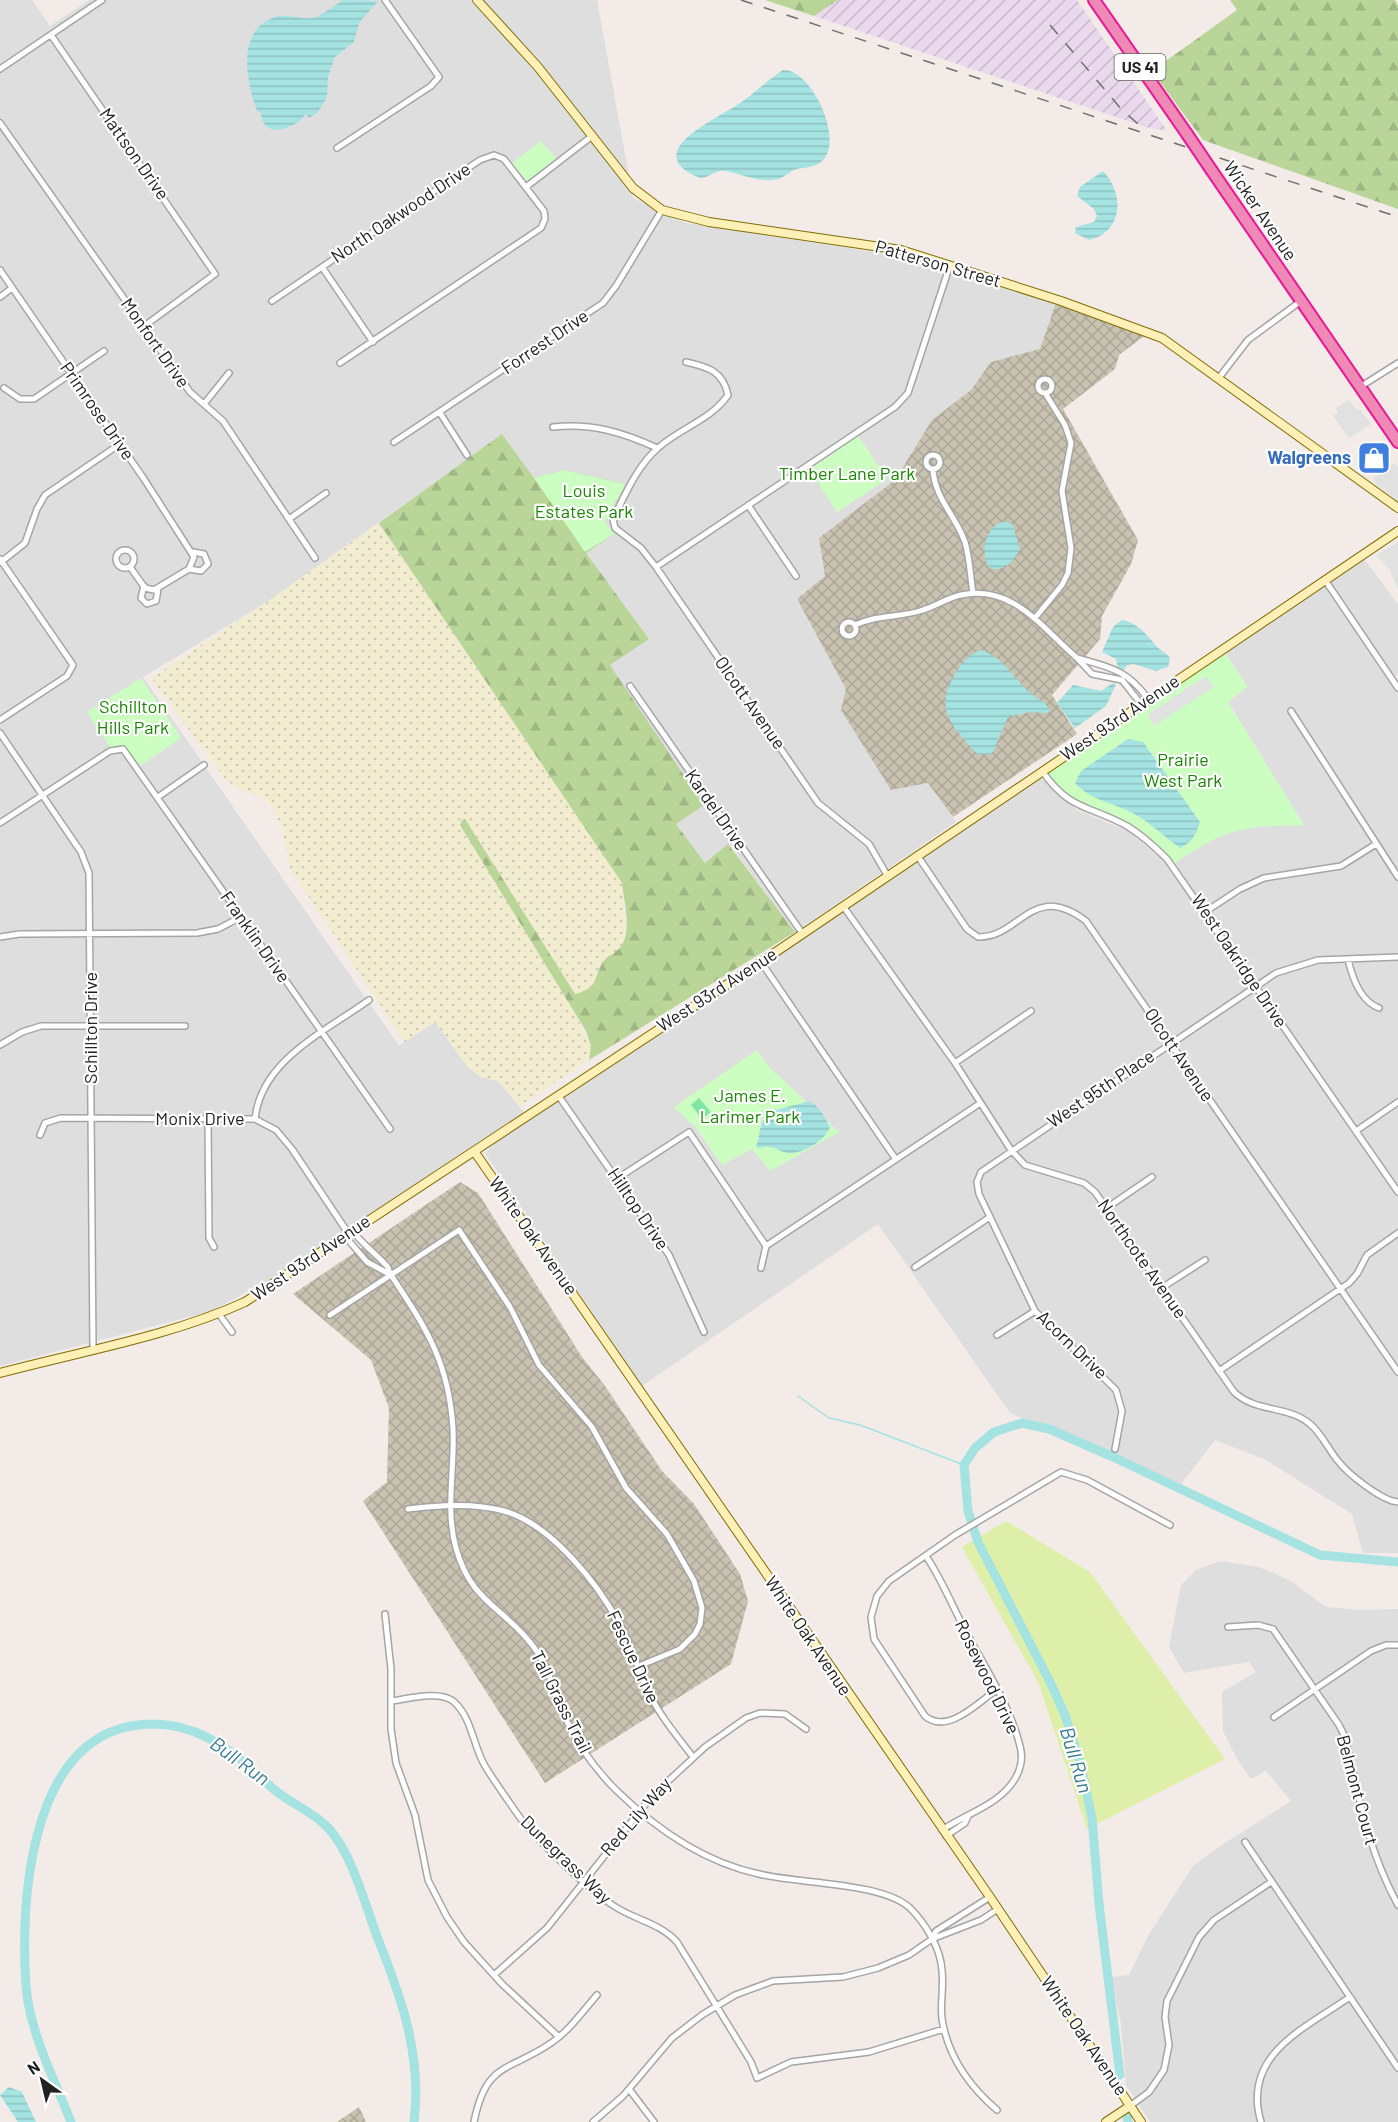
<svg xmlns="http://www.w3.org/2000/svg" width="1398" height="2122" viewBox="0 0 1398 2122" font-family="Barlow,sans-serif">
	<style>
		.residential { fill: #dfdede }
		.industrial { fill: url(#industrial-furrows) }
		.construction { fill: url(#construction-cross-hatch) }
		.farmland { fill: url(#farmland-dots) }
		.grass { fill: #deefa9 }
		.forest { fill: url(#forest-firs) }
		.park { fill: #ccfec2 }
		.pitch { fill: #7fe7a4 }
		.parking { fill: #e1e1e1 }
		.water { fill: url(#water-rules) }
		.lines { fill: none; stroke-linecap: round; stroke-linejoin: round }
		.stream { stroke: #a4e3e1; stroke-width: 1.5 }
		.river { stroke: #a4e3e1; stroke-width: 9 }
		.street-casing { stroke: #a5a5a5; stroke-width: 8 }
		.secondary-casing { stroke: #806d00; stroke-width: 10 }
		.highway-casing { stroke: #ea1996; stroke-width: 14 }
		.street { stroke: #fff; stroke-width: 5 }
		.secondary { stroke: #fff0b8; stroke-width: 8 }
		.highway { stroke: #ef89b6; stroke-width: 10 }
		.rail { stroke: #6f6f6f; stroke-width: 1.5; stroke-dasharray: 12 12; stroke-linecap: butt }
		.highway-bridge-casing { stroke: #ea1996; stroke-width: 14; stroke-linecap: butt }
		.highway-bridge { stroke: #ef89b6; stroke-width: 10 }
		.labels { text-anchor: middle; stroke-width: 4.5; stroke-linejoin: round; paint-order: stroke }
		.shield { fill: #fff; stroke: #646464; stroke-width: 1.5 }
		.shield-label { font-size: 16px; font-weight: bold; fill: #212121 }
		.street-label { font-size: 18px; fill: #212121; stroke: #fff }
		.shop-label { font-size: 18px; font-weight: bold; fill: #366cbe; stroke: #fff; text-anchor: end }
		.park-label { font-size: 18px; fill: #1a8603; stroke: #fff }
		.water-label { font-size: 20px; font-style: italic; fill: #377a90; stroke: #fff }
	</style>
	<defs>
		<pattern id="industrial-furrows" width="10" height="10" patternUnits="userSpaceOnUse" patternTransform="scale(1.5)"><rect width="10" height="10" fill="#ead8ec"/><path d="M-1 1l2-2M0 10L10 0M9 11l2-2" fill="none" stroke="#c8b9ca"/></pattern>
		<pattern id="construction-cross-hatch" width="8" height="8" patternUnits="userSpaceOnUse" patternTransform="scale(1.5)"><rect width="8" height="8" fill="#c8c2b1"/><path d="M0 0l8 8M0 8l8-8" fill="none" stroke="#aca698"/></pattern>
		<pattern id="farmland-dots" width="8" height="8" patternUnits="userSpaceOnUse" patternTransform="scale(1.5)"><rect width="8" height="8" fill="#f2ecd1"/><path d="M2 2h.1M6 6h.1" fill="none" stroke="#cfcab3" stroke-width="1.8" stroke-linecap="round"/></pattern>
		<pattern id="forest-firs" width="22" height="20" patternUnits="userSpaceOnUse" patternTransform="scale(1.5)"><rect width="22" height="20" fill="#b9d598"/><path d="M5 1l3.5 6h-7zM16 11l3.5 6h-7z" fill="#9fb783"/></pattern>
		<pattern id="water-rules" width="6" height="5" patternUnits="userSpaceOnUse" patternTransform="scale(1.5)"><rect width="6" height="5" fill="#a4e3e1"/><path d="M0 2.5h6" fill="none" stroke="#8dc2c1"/></pattern>
	</defs>
	<rect width="100%" height="100%" fill="#f2ebe7"/>
	<path class="residential" d="M0,0H32L50,26L89,0H597L633,198L686,223L906,257L1056,303L1040,349L991,362L971,390L932,420L895,480L819,538L825,576L797,599L847,689L929,783L956,822L795,932L729,844L705,863L676,824L703,805L609,664L649,639L585,552L563,470L534,478L502,435L267,602L143,677L399,1046L435,1021L467,1066L481,1077L498,1081L525,1113L283,1272L212,1311L0,1366Z
		M1364,559L1398,604V674L1394,677L1398,684V1553H1363L1352,1514L1264,1459L1215,1440L1181,1484L1010,1413L878,1224L642,1386L485,1153L498,1139L1039,777L1077,810L1128,831L1169,865L1207,841L1243,827L1303,824L1228,702L1247,686L1224,651Z
		M1220,1561L1259,1567L1291,1581L1326,1607L1362,1610L1398,1609V2122H1150L1126,2085L1121,2024L1111,1977L1129,1975L1148,1936L1193,1866L1222,1845L1291,1801L1266,1771L1251,1779L1237,1759L1223,1731L1222,1692L1256,1672L1249,1662L1184,1673L1169,1647L1181,1585L1196,1570Z"/>
	<path class="industrial" d="M838,0H1077L1167,131L1146,127L814,16Z"/>
	<path class="construction" d="M1056,303L1148,333L1119,355L1115,369L1063,409L1138,540L1131,564L1102,616L1100,639L1052,695L1077,734L953,817L928,783L891,790L841,710L846,689L797,599L825,576L819,538L895,480L932,420L971,390L991,362L1040,349Z
		M460,1182L478,1193L582,1357L605,1386L662,1471L694,1504L740,1574L748,1601L731,1664L545,1783L363,1501L387,1482L389,1408L371,1360L293,1294Z
		M359,2107L366,2122H337Z"/>
	<path class="farmland" d="M379,523L622,883L626,931L623,943L617,952L604,960L595,984L585,991L574,994L465,820L460,825L569,1001L591,1046L589,1060L520,1106L498,1081L481,1077L467,1066L435,1022L405,1042L291,870L281,826L270,804L261,796L239,789L226,780L151,678L267,602Z"/>
	<path class="grass" d="M1006,1521L1090,1572L1225,1759L1087,1829L1039,1684L962,1547Z"/>
	<path class="forest" d="M765,0H838L814,16Z
		M1230,0H1395L1398,5V209L1203,140L1152,71L1237,10Z
		M502,434L534,478L563,470L625,484L605,522L614,534L586,553L649,639L610,665L704,805L676,824L705,863L728,844L795,932L589,1060L591,1046L586,1031L460,825L462,820L465,819L575,994C600,987 592,980 603,962C608,955 618,953 623,943C631,927 624,901 622,883L379,523Z"/>
	<path class="park" d="M541,141L557,159L527,181L512,163Z
		M858,435L887,479L837,512L808,468Z
		M563,470L625,484L605,522L614,534L585,552L534,478Z
		M1224,651L1247,687L1228,702L1304,825C1243,826 1226,828 1175,863C1162,849 1149,835 1133,825C1104,809 1064,807 1048,773L1051,767Z
		M141,678L181,738L140,766L124,746L110,747L87,712Z
		M757,1050L769,1067L839,1132L770,1171L752,1149L722,1165L696,1128L674,1107Z"/>
	<path class="pitch" d="M699,1098L711,1112L702,1119L691,1105Z"/>
	<path class="parking" d="M1349,400L1357,410L1360,409L1371,424L1349,438L1333,416L1338,412L1336,408Z
		M1395,463L1398,467V501L1375,483L1374,477Z
		M1398,542V589L1390,571L1392,569L1388,568L1376,555Z
		M1206,676L1214,687L1154,726L1148,714Z"/>
	<path class="water" d="M343,0L378,1L359,23L354,42L335,57L328,77L327,97L318,112L309,118L306,114C295,129 263,141 261,113L257,111C246,81 235,26 279,16C291,14 304,21 316,17C322,15 337,4 343,0Z
		M783,70C811,68 845,140 822,161C814,168 806,167 797,169C790,171 787,175 781,178C761,185 741,173 725,171C716,169 709,178 700,178C635,152 722,117 743,101C757,91 769,79 783,70Z
		M1103,171C1125,194 1123,232 1089,240L1075,233L1076,227L1094,222L1097,216L1094,209L1077,196L1080,187Z
		M1005,521L1013,525L1020,550C1011,563 1007,570 991,569C978,554 985,526 1005,521Z
		M1122,620C1138,623 1146,634 1156,646C1161,651 1166,652 1170,658L1168,667L1156,671L1134,664L1127,665L1124,670L1118,668L1116,659L1102,652L1113,627Z
		M981,650C1003,657 1012,676 1028,691C1036,698 1045,701 1050,710L1048,713L1030,712L1008,717L993,752L989,755L977,754C953,726 933,711 955,674C962,663 968,655 981,650Z
		M1113,683L1116,684L1106,706L1075,728L1057,703L1073,685L1101,691Z
		M1128,739L1143,742L1200,822C1196,834 1192,843 1180,848C1166,838 1153,825 1138,816C1117,803 1092,802 1075,783L1081,771Z
		M809,1101C819,1105 825,1118 830,1127C825,1141 803,1154 788,1153C781,1152 776,1148 770,1147C765,1146 761,1149 756,1147C759,1140 759,1131 762,1123C769,1107 793,1107 809,1101Z
		M9,2087L22,2092L36,2122H18L0,2095Z"/>
	<g class="lines">
		<path class="stream" d="M798,1396L829,1418L860,1425L964,1465"/>
		<path class="river" d="M1120,2075L1099,1904L1092,1818L1081,1766L1065,1715L1051,1684L978,1542L968,1511L964,1465L975,1448L994,1432L1022,1423L1049,1429L1111,1456L1320,1555L1398,1562
			M1127,2116L1128,2122
			M71,2122C54,2078 30,2034 26,1986C20,1904 29,1745 131,1726C189,1715 231,1748 270,1786C286,1801 307,1809 323,1823C351,1847 365,1905 378,1939C402,1999 422,2056 414,2122"/>
		<g class="street-casing">
			<path id="street" d="M51,35L215,274L143,327
				M0,69L102,0
				M0,123L190,392L223,421L315,558
				M337,148L431,86L439,77L385,0
				M526,187L592,136
				M322,267L373,342
				M0,270L144,479L194,557L189,569L154,590L145,588L130,567
				M0,297L12,288
				M272,301L480,160L494,155L504,159L544,211L545,219L541,228L340,363
				M686,362C708,367 723,371 728,395C711,420 680,428 658,448C637,466 625,495 613,519L615,528L641,548L656,567L818,803L869,844L887,875
				M1038 386a7 7 0 1 1 14 0a7 7 0 1 1-14 0Z
				M1218,379L1248,340L1301,301
				M1360,387L1398,363
				M4,388L20,399H34L104,351
				M204,404L229,373
				M440,413L467,455
				M553,427C592,423 622,432 657,448
				M394,442L603,303L616,286L662,210
				M926 462a7 7 0 1 1 14 0a7 7 0 1 1-14 0Z
				M933,470C935,499 956,516 965,542C970,559 970,575 973,593
				M748,505L796,576
				M289,519L326,493
				M116 559a9 9 0 1 1 18 0a9 9 0 1 1-18 0Z
				M0,559L73,665L67,676L0,720
				M1,562L25,543L37,509L45,495L120,444
				M656,567L895,407L908,393L950,265
				M189,569L201,571L208,564L204,554L193,552
				M1325,580L1398,688
				M144,586L141,598L147,604L156,601L158,589
				M1035,618L1062,585L1068,573L1071,548L1062,491L1071,443L1065,425L1045,393
				M842 629a7 7 0 1 1 14 0a7 7 0 1 1-14 0Z
				M855,625C879,614 899,618 923,610C936,606 947,598 961,595C1013,584 1042,628 1077,658
				M630,686L802,933
				M1141,704L1122,680L1092,674L1077,658C1109,667 1128,670 1148,699
				M1291,711L1398,877
				M0,733L81,852L89,873L93,1349
				M1042,771C1070,811 1089,805 1127,826C1142,835 1155,847 1167,859L1398,1192
				M158,797L204,765
				M0,823L110,751L123,749L390,1129
				M917,855L967,929L978,937C1021,938 1031,880 1086,921L1398,1372
				M843,906L955,1063L1011,1150L1025,1165L1084,1183L1095,1192L1234,1392C1256,1413 1288,1405 1310,1424C1322,1434 1328,1449 1338,1461C1348,1474 1382,1501 1398,1502
				M1205,912L1240,889L1264,878L1341,866L1376,844
				M0,937L19,934L197,933L218,929L241,917
				M1348,959C1352,977 1360,1001 1379,1008
				M761,962L895,1158
				M0,1045L22,1032L41,1026H185
				M955,1063L1031,1011
				M558,1095L669,1255L704,1332
				M208,1119L209,1238L214,1247
				M255,1119C261,1060 326,1031 369,1000
				M1356,1131L1398,1102
				M40,1135L45,1123L61,1118L255,1119L276,1130L292,1149L348,1233
				M618,1178L689,1132L766,1246L761,1268
				M1108,1207L1152,1177
				M352,1230C362,1244 374,1252 385,1264C392,1271 386,1267 391,1275C426,1328 449,1362 453,1429C455,1468 445,1510 456,1548C471,1603 504,1607 533,1646C548,1666 553,1688 562,1711C575,1741 593,1767 616,1790C657,1830 703,1862 759,1874C799,1884 882,1882 910,1908C926,1924 941,1949 942,1971C944,1988 940,2003 942,2019C948,2057 969,2086 997,2110
				M344,1235L367,1262L391,1275
				M766,1246L979,1104
				M915,1267L990,1217
				M1163,1287L1205,1260
				M219,1314L232,1332
				M330,1315L459,1230L510,1307L539,1365L592,1427L626,1488L667,1534L694,1581L702,1608L700,1624L695,1634L680,1649L639,1666
				M997,1335L1035,1311
				M1219,1371L1349,1283L1357,1274L1367,1255L1398,1233
				M1115,1449L1122,1411L1116,1390L1035,1311L979,1194L977,1182L981,1172L1276,973L1318,960L1398,957
				M408,1509C438,1505 476,1503 504,1511C551,1524 598,1584 620,1625C632,1647 638,1670 649,1693C660,1716 677,1736 693,1757
				M926,1556C942,1580 952,1605 965,1630C984,1666 1010,1705 1020,1746C1023,1757 1021,1768 1016,1777C1002,1804 965,1814 942,1830
				M385,1614L391,1669V1729L396,1763L415,1815L428,1880L447,1917L464,1942L502,1984L559,2037
				M1228,1627L1258,1625L1273,1629L1339,1725L1345,1737C1358,1795 1369,1853 1398,1905
				M996,1690C978,1703 947,1735 925,1716L874,1639L871,1617L877,1596L889,1581L955,1535L1061,1472L1087,1480L1170,1525
				M391,1701C407,1699 439,1690 453,1701C472,1717 473,1746 485,1766C496,1784 509,1802 521,1819C540,1843 589,1890 614,1906C635,1920 660,1923 677,1942L751,2062L757,2078L791,2062L869,2052L944,2029
				M1274,1717L1371,1651L1386,1645H1398
				M946,1836L965,1823L968,1816
				M1245,1842L1398,2068
				M932,1939L936,1931L990,1897
				M494,1975L547,1928L652,1796L705,1747L746,1718L760,1713L785,1714L806,1729
				M629,2089L654,2122
				M1130,2106L1149,2092L1164,2070L1169,2045L1165,2017L1167,2001L1199,1937L1214,1920L1271,1882
				M474,2122C486,2061 509,2072 551,2043C569,2031 583,2011 597,1995
				M593,2122L623,2096L672,2038L702,2015L735,1995L773,1981L843,1977L878,1968L909,1955L932,1939L981,1920L998,1909
				M1261,2122C1241,2055 1305,2028 1350,1997"/>
		</g>
		<g class="secondary-casing">
			<path id="secondary" d="M477,0L538,67L633,188L662,210L709,222L901,250L1061,301L1162,338L1398,508
				M474,1151L990,1897L1141,2122
				M0,1373C82,1351 168,1337 245,1302L761,962L1398,531
				M1106,2122L1130,2106"/>
		</g>
		<g class="highway-casing">
			<path id="highway" d="M1094,0L1187,134
				M1212,171L1398,442"/>
		</g>
		<use href="#street" class="street"/>
		<use href="#secondary" class="secondary"/>
		<use href="#highway" class="highway"/>
		<path class="rail" d="M741,0L1398,217
			M1050,25L1122,110L1145,130"/>
		<g class="highway-bridge-casing">
			<path id="highway-bridge" d="M1187,134L1212,171"/>
		</g>
		<use href="#highway-bridge" class="highway-bridge"/>
	</g>
	<defs>
		<g id="shop-square" transform="scale(1.725)"><rect x="-9" y="-9" width="18" height="18" rx="4" fill="#3f7fe0" stroke="#fff"/><path d="M-5-2.5h2.3a2.7 3.5 0 0 1 5.4 0H5L5.5 6h-11ZM-1.5-2.5h3a1.5 2.3 0 0 0-3 0Z" fill="#fff"/></g>
	</defs>
	<g fill-rule="evenodd">
		<use href="#shop-square" x="1374" y="458"/>
	</g>
	<g class="labels">
		<rect class="shield" x="1114.5" y="54" width="51" height="26" rx="4.5"/>
		<g class="shield-label">
			<text x="1140" y="73">US 41</text>
		</g>
		<g class="street-label">
			<text transform="translate(134 154) rotate(55)" y="6">Mattson Drive</text>
			<text transform="translate(1260 211) rotate(56)" y="6">Wicker Avenue</text>
			<text transform="translate(401 213) rotate(-34)" y="6">North Oakwood Drive</text>
			<text transform="translate(938 264) rotate(16)" y="6">Patterson Street</text>
			<text transform="translate(545 342) rotate(-34)" y="6">Forrest Drive</text>
			<text transform="translate(155 343) rotate(55)" y="6">Monfort Drive</text>
			<text transform="translate(97 411) rotate(55)" y="6">Primrose Drive</text>
			<text transform="translate(750 703) rotate(55)" y="6">Olcott Avenue</text>
			<text transform="translate(1120 718) rotate(-34)" y="6">West 93rd Avenue</text>
			<text transform="translate(716 810) rotate(55)" y="6">Kardel Drive</text>
			<text transform="translate(255 937) rotate(55)" y="6">Franklin Drive</text>
			<text transform="translate(1239 961) rotate(56)" y="6">West Oakridge Drive</text>
			<text transform="translate(717 990) rotate(-33)" y="6">West 93rd Avenue</text>
			<text transform="translate(91 1028) rotate(-90)" y="6">Schillton Drive</text>
			<text transform="translate(1179 1055) rotate(56)" y="6">Olcott Avenue</text>
			<text transform="translate(1101 1089) rotate(-34)" y="6">West 95th Place</text>
			<text x="200" y="1125">Monix Drive</text>
			<text transform="translate(638 1209) rotate(56)" y="6">Hilltop Drive</text>
			<text transform="translate(533 1236) rotate(55)" y="6">White Oak Avenue</text>
			<text transform="translate(311 1258) rotate(-34)" y="6">West 93rd Avenue</text>
			<text transform="translate(1142 1259) rotate(55)" y="6">Northcote Avenue</text>
			<text transform="translate(1072 1345) rotate(44)" y="6">Acorn Drive</text>
			<text transform="translate(808 1636) rotate(56)" y="6">White Oak Avenue</text>
			<text transform="translate(633 1657) rotate(65)" y="6">Fescue Drive</text>
			<text transform="translate(987 1677) rotate(64)" y="6">Rosewood Drive</text>
			<text transform="translate(561 1702) rotate(63)" y="6">Tall Grass Trail</text>
			<text transform="translate(1357 1790) rotate(75)" y="6">Belmont Court</text>
			<text transform="translate(636 1817) rotate(-49)" y="6">Red Lily Way</text>
			<text transform="translate(566 1860) rotate(44)" y="6">Dunegrass Way</text>
			<text transform="translate(1084 2036) rotate(56)" y="6">White Oak Avenue</text>
		</g>
		<g class="shop-label">
			<text x="1351" y="464">Walgreens</text>
		</g>
		<g class="park-label">
			<text x="847" y="480">Timber Lane Park</text>
			<text x="584" y="497">Louis<tspan x="584" dy="21">Estates Park</tspan></text>
			<text x="133" y="713">Schillton<tspan x="133" dy="21">Hills Park</tspan></text>
			<text x="1183" y="766">Prairie<tspan x="1183" dy="21">West Park</tspan></text>
			<text x="750" y="1102">James E.<tspan x="750" dy="21">Larimer Park</tspan></text>
		</g>
		<g class="water-label">
			<text transform="translate(1076 1760) rotate(73)" y="7">Bull Run</text>
			<text transform="translate(240 1761) rotate(36)" y="7">Bull Run</text>
		</g>
	</g>
	<g transform="translate(42 2080) rotate(326)" stroke="#ffffff" stroke-width="4.5" paint-order="stroke">
	<path d="M0-4.5L10 22L0 15L-10 22Z" fill="#212121"/>
	<text y="-9" font-size="16" font-weight="bold" text-anchor="middle" fill="#212121">N</text>
	</g>
</svg>
